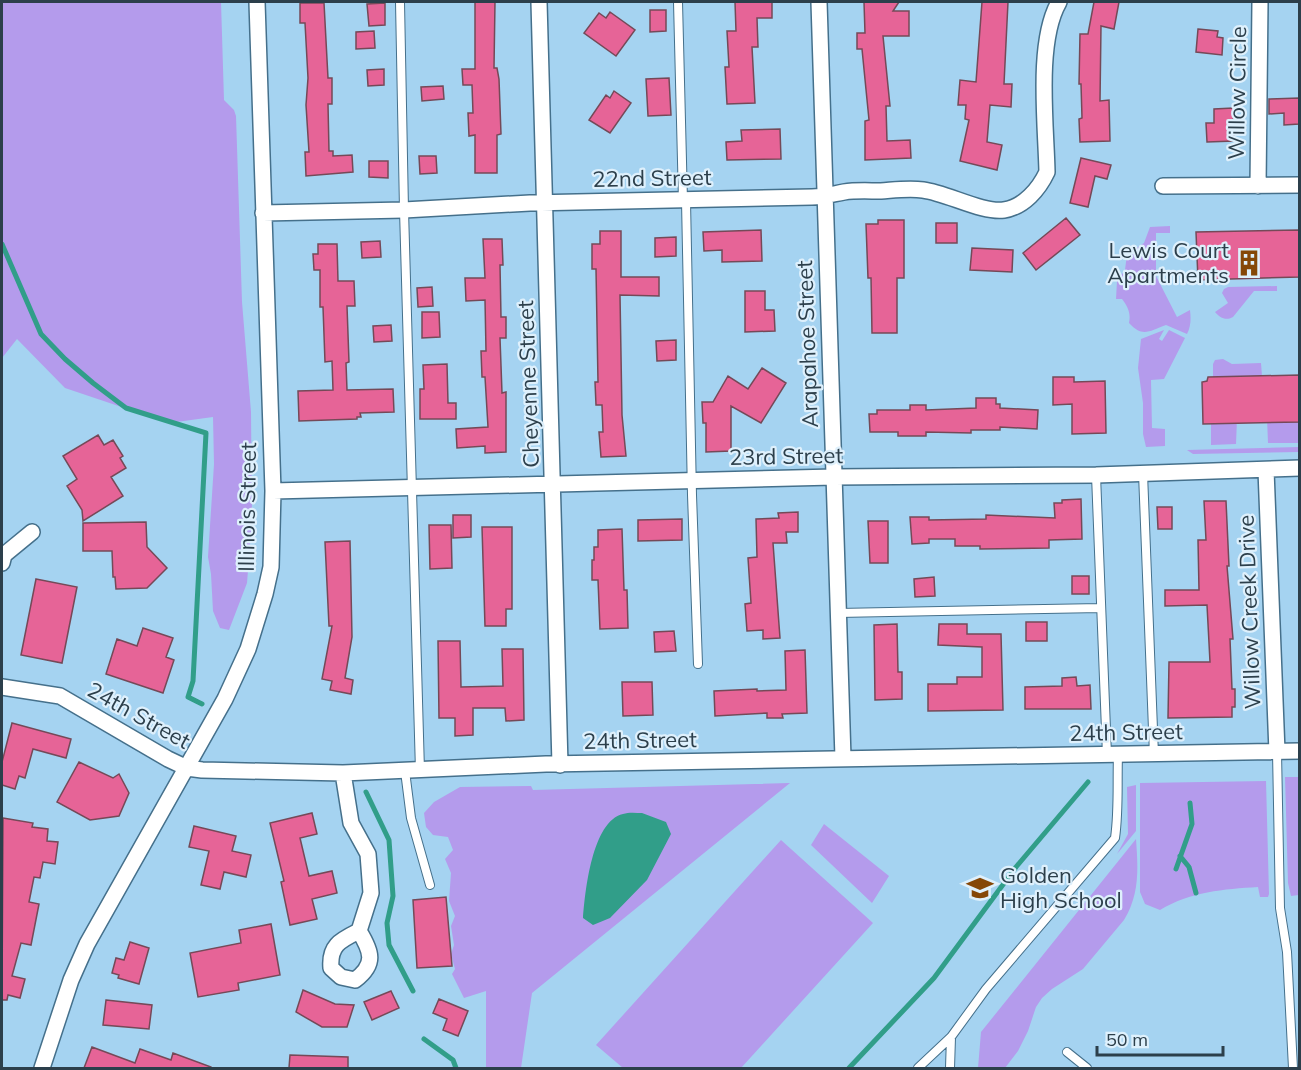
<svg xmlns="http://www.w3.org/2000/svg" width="1301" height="1070" viewBox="0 0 1301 1070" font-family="Mulish,sans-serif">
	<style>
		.green { fill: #b49bec }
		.water { fill: #319e89 }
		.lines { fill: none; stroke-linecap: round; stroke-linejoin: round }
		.stream { stroke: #319e89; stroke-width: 5 }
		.building { fill: #e66497; stroke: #754958; stroke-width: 1.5 }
		.lane-casing { stroke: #45708b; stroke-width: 10 }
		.street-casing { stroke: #45708b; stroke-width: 18 }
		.lane { stroke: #fff; stroke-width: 8 }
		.street { stroke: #fff; stroke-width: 15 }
		.labels { text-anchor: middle; stroke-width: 4.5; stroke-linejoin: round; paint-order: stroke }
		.street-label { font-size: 22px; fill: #2c3f4b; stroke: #def0fc }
		.poi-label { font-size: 22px; fill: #2c3f4b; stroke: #def0fc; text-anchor: end }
	</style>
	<rect width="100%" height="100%" fill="#a5d3f1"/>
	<path class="green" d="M2,2H221L224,100L234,110L236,116L242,302L251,412L252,519L247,583L229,630L220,628L213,611L211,574L208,557L214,464L213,417L169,423L65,388L17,339L2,358Z
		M1170,226V233H1156V276L1177,317L1190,310C1191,319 1191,326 1187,334L1166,325C1149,331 1143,338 1129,323C1131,313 1128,307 1122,299H1116L1117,281L1125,270L1127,254L1144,243L1150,227Z
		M1277,286V291H1254L1233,317C1226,321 1220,318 1215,312L1228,303L1222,293L1224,289L1228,287Z
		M1164,330L1159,339L1162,341L1169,330L1185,338L1164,379L1151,380L1152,428L1165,429V446L1146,447L1143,434V403L1138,368L1141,339Z
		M1223,359L1232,364L1261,363L1262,376L1213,377V364L1215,360Z
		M1230,418L1237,419L1236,444L1211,445V424H1230Z
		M1267,418L1270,423L1299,422V443H1268Z
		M1299,447V452L1193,454L1187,450Z
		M1285,777H1299L1300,893L1299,895L1291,896L1288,883Z
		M1266,781L1269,894L1268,897H1260L1258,887C1224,889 1190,892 1160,910L1145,904L1140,892V783Z
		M790,783L532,993L521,1068H486V991L464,998L452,974L455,969L451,954L454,945L451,926L455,916L449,901L451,873L445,859L453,850L448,837L433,835L426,827L424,813L434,802L460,787L531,786L533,790Z
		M1136,785V831L1117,854L1128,834L1127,787Z
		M824,824L889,876L872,903L811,845Z
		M1136,839C1138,868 1140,894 1124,920L1083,969L1052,989L1042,998L1036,1007L1028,1031L1018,1051L1005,1068H978L981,1032Z
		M781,840L873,923L741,1068H623L596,1045Z"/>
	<path class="water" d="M642,813L666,822L671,834L647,880L610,918L593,925L583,918C585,892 592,821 623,814C629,812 636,813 642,813Z"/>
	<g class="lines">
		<path class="stream" d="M2,244L41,334L65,359L93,383L126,408L206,433L193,681L188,697L202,704
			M366,792L389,840L393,896L387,923L389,945L413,991
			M1180,856L1189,867L1196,893
			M1176,869L1192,824L1190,803
			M424,1039L453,1060L456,1068
			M849,1068L934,978L1016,867L1088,782"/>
	</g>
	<path class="building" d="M475,2H495L494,68H497L499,79L501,134L497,135V173H475V135L469,136L468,113H473L472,85H463L462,69H475Z
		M735,2H772V18H757L758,47H752L755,103L727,104L725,67H729L727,31H736Z
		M864,2H899L893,11H909V36H883L890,106H886L887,141L910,140L911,158L865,160V121L869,120L862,49H857V33H865Z
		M982,2H1008L1004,84H1012L1011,107L990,105L987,142L1002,145L997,170L960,161L969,120L965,119L966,105H958L960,80L976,82Z
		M1094,2H1119L1114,29L1101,26L1100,101L1109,100L1110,141L1080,142L1079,119L1082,118L1081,84H1079L1080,34H1088Z
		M300,3H324L328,78H332V104H328L329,151H333V156L352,155L353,172L306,176L305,152H309L306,105L308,78L305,23H300Z
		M385,3V25L369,26L367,4Z
		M650,10H666V31L650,32Z
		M610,12L635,30L616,56L584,33L599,13L606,18Z
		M1198,29L1218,31L1217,37L1223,38L1222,55L1196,52Z
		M374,31L375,48L356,49V32Z
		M384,69V85L368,86L367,70Z
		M669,78L671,115L648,116L646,79Z
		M443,86L444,99L422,101L421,87Z
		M614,91L631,103L610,133L589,120L606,95L610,98Z
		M1299,98V124L1284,125V113L1269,114V99Z
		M1233,108L1234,141L1207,142L1206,123H1214V109Z
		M780,129L781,159L727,160L726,142L742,141L741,130Z
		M419,156H436L437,173L420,174Z
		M1081,158L1111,165L1107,179L1095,176L1088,207L1070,203Z
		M369,161H388V178L369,177Z
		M1066,218L1080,235L1036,270L1023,253Z
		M878,220H904V278H897V333H872L871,278H868L866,224H878Z
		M936,223H957V243H936Z
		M761,230L762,261L722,262V250L704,251L703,232Z
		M1299,230V277L1198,280L1196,232Z
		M600,231H621V277H659V296L620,295L622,415L626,456L601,457L599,432H603L602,405H596L595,382H598L596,269H592V244H600Z
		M676,237V256L655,257V238Z
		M483,239H502L503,265H500L501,317H506V338H500L502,393L506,392V452L485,453V446L457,448L456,429L488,427L485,377H482L481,351H486L485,300L466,301L465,278H485Z
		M380,241L381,257L362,258L361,242Z
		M318,244H337L338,281H354L355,306H347L349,362L346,363L347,390L393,389L394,412L360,413L361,417H357V419L299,421L298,391L333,390L332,361L325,362L323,307H320V270H314L313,254H318Z
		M972,248L1013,250L1012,272L970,270Z
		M432,287L433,306L418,307L417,288Z
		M745,291H765V310H774L775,331L745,332Z
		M422,312H439L440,337L422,338Z
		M391,325L392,341L374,342L373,326Z
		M676,340V360L657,361L656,341Z
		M447,364L448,403H456V419H420V389H424L423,365Z
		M762,368L786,383L761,423L731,406V451L706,452V423H703L702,402H713L728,376L748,389Z
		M1299,375V422L1203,424L1202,382L1207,381L1208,377Z
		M1053,377H1074V382L1105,381L1106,433L1072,434V404L1053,405Z
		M976,398H996V404H1000V408L1038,410L1037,429L1000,427V430H971V433L926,432V436H898V432H870L869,414H877V410H910V405H926V410L976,408Z
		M98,435L104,445L113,440L123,456L120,458L126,468L111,477L123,496L83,521L82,510L67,486L77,479L63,456Z
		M1081,499L1082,539L1049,540V548L980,549V546H955V539H929V543L912,544L910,517H929V520L986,519V515L1055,518L1054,503H1062V500Z
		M1204,501H1226L1229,566H1227L1233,639H1230L1232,689H1235V707H1232V717L1168,718L1169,662H1210L1207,605L1165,606V590H1199L1198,540H1206Z
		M1157,507H1172V529H1158Z
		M798,512V532H786L787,543H773L780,638L763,639V630L747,631L745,604L751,603L748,558L757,557L756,519L779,518L778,513Z
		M453,515H471V537L453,538Z
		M682,519V540L638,541V520Z
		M868,521H888V563H870Z
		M146,522L147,547L167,568L147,588L116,589L115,577H113L112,551H83V523Z
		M429,525H451L452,568L430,569Z
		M482,527H512V609H506V626H485Z
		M622,529L624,590H627L628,628L600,629L598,580H592V560H594V547H598V530Z
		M350,541L352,637L345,678L353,680L351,694L330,690L332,681L322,679L332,626H329L325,542Z
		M1072,576H1089V594H1072Z
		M934,577L935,596L915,597L914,579Z
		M36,579L77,587L62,663L21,655Z
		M1026,622H1047V641H1026Z
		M897,624L898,672H902V699L875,700L874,625Z
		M939,624H967V634H1001L1003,710L928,711V684H957V677H982V647L938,645Z
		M143,628L173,638L166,657L174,660L163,693L106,674L117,639L137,646Z
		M674,631L676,651L655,652L654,632Z
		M438,641H460L461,687L503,686L502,649H523L524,720L506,721L505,708H473V735L455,736V718H439Z
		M805,650L807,713L782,714L783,718H767V713L715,716L714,691L757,689V691L786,690L785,651Z
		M1076,677L1077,686L1090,685L1091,709H1025V687L1062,686V678Z
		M622,682H652L653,715L623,716Z
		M12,723L71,739L66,758L33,749L25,778L19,776L15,789L2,785V762Z
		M79,762L113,778L119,774L129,793L119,816L90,820L57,802Z
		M312,813L317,834L300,838L309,876L332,871L337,893L312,899L317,919L290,925L281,882L284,881L270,823Z
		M3,818L33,823L32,827L48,829L47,841L58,842L55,864L43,862L40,878L34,877L29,902L39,904L31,945L21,943L12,976L25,979L20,998L8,995L7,1000H2Z
		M194,826L236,836L232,851L251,855L246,877L224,872L220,889L201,885L209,851L189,847Z
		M446,897L452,966L417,968L413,900Z
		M271,924L280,975L238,983L239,990L198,997L190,953L241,943L239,930Z
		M130,942L149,948L139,984L118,978L119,975L112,973L116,958L124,960Z
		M303,990L335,1004L354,1005L347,1027H322L296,1012Z
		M391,991L399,1008L372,1020L364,1002Z
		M439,999L468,1011L458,1036L443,1030L447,1019L433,1013Z
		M106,1000L152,1005L149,1029L103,1025Z
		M92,1047L135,1063L140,1049L171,1060L173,1053L211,1067V1068H84Z
		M290,1055L348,1057V1068H289Z"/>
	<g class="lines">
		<g class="lane-casing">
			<path id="lane" d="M400,2L404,210L420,771
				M678,2L683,201
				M686,201L692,495L698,664
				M1143,473L1154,755
				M1096,475L1107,755
				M838,613L1101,608
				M1277,752L1280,908L1287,952L1293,1068
				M405,771L411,818L430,885
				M1067,1052L1087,1068
				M918,1068L951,1037L986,989L1115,838C1119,810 1117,783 1118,755
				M950,1068L951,1037"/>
		</g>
		<g class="street-casing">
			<path id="street" d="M539,2L560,765
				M819,2L843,758
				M1163,186L1300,185
				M1258,186L1260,2
				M263,213L404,210L530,203L812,197C823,197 833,194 844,192C856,190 869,191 881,191C895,190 909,188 923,190C947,193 982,213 1004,210C1024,207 1039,189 1047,172C1046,124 1036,42 1059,2
				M1266,470L1277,752
				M273,491L834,477L1096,475L1300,468
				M2,563L4,555L32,532
				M2,687L60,696L168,759L187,768L202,770L343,773L546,764L1300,751
				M343,773L351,823L368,854L371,893L359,931C341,940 329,945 331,968L341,977L355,980C376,964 372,952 359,931
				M42,1068L71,980L87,944L225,699L248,649L265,594L271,567L273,491L257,2"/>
		</g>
		<use href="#lane" class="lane"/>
		<use href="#street" class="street"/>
	</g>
	<defs>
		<g id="building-bare" transform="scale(2.07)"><path d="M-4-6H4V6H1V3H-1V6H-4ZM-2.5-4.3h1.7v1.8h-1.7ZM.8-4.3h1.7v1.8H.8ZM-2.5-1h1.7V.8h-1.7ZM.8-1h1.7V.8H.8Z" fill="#854707" stroke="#def0fc" stroke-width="2.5" paint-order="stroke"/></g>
		<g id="school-bare" transform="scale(2.07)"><path d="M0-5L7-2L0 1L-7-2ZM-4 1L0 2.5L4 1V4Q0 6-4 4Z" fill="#854707" stroke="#def0fc" stroke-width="2.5" paint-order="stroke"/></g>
	</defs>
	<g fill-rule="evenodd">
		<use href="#building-bare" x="1249" y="263"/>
		<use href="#school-bare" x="980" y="888"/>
	</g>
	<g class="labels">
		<g class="street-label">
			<text transform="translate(1237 93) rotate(-89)" y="8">Willow Circle</text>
			<text transform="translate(652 178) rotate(-1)" y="8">22nd Street</text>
			<text transform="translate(807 344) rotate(-92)" y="8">Arapahoe Street</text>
			<text transform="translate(528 384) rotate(-92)" y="8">Cheyenne Street</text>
			<text transform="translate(786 456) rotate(-1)" y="8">23rd Street</text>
			<text transform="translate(247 507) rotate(-89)" y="8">Illinois Street</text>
			<text transform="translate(1249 612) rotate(-92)" y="8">Willow Creek Drive</text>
			<text transform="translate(139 715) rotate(29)" y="8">24th Street</text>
			<text transform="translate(1126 732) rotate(-1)" y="8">24th Street</text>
			<text transform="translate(640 740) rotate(-1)" y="8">24th Street</text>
		</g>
		<g class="poi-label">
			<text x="1229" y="258">Lewis Court<tspan x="1229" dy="25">Apartments</tspan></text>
			<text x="1000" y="883" text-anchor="start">Golden<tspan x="1000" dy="25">High School</tspan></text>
		</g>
	</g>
	<rect width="1301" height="1070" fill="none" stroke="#2c3f4b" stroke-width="6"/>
	<path d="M1097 1046v9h126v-9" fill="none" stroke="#2c3f4b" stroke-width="3"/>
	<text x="1106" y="1046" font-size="18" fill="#2c3f4b" stroke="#def0fc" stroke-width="4.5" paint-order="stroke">50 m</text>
</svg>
